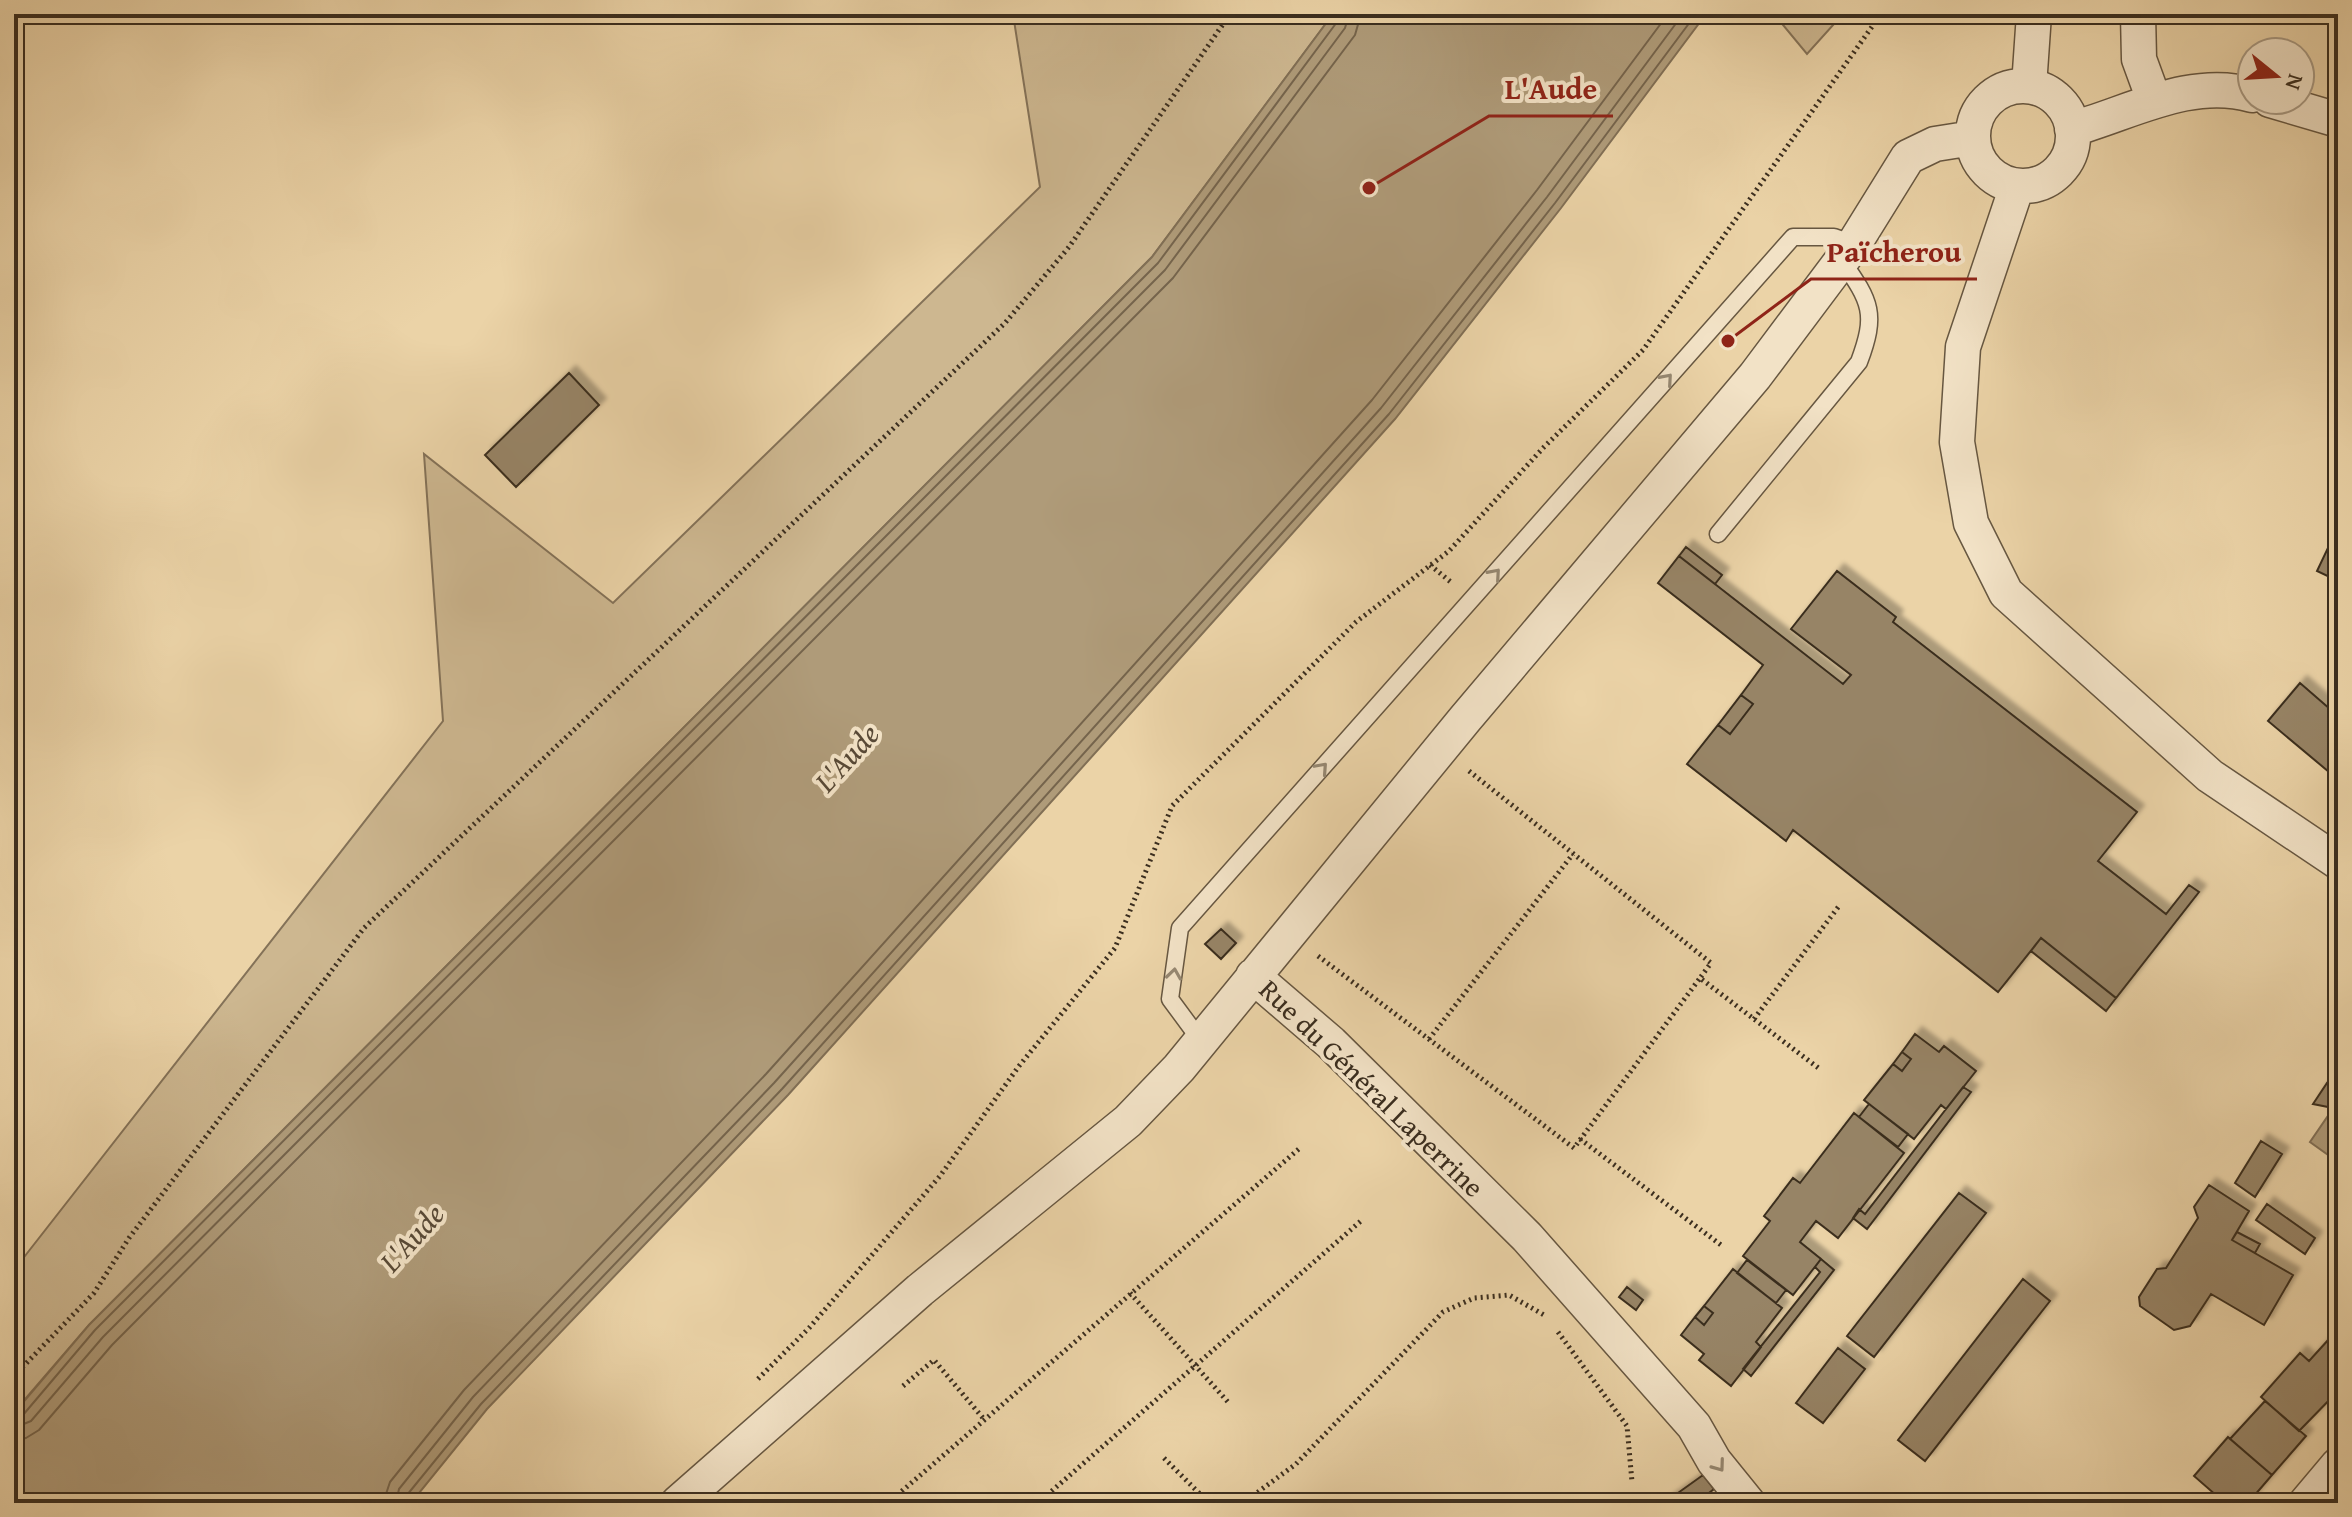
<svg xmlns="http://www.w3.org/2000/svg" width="2352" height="1517" viewBox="0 0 2352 1517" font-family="'Gentium Book Plus',serif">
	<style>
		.green { fill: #cdb790; stroke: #847258; stroke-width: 2 }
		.water { fill: #af9b79; stroke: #816f55; stroke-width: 2 }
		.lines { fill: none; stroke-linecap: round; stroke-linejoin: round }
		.shore { stroke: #75644c; stroke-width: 2 }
		.building { fill: #978466; stroke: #3b2e1f; stroke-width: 2; filter: url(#shadow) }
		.lane-casing { stroke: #675741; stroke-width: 19 }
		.street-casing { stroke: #675741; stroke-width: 37 }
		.path { stroke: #3b2e1f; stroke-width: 5; stroke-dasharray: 2 4; stroke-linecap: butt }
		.lane { stroke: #f2e2c6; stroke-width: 16 }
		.street { stroke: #f2e2c6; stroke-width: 34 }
		.oneway { stroke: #968872 }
		.labels { text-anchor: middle; stroke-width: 8; stroke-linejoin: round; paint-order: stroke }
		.street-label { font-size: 28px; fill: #3b2e1f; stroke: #f2e2c6 }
		.water-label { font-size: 30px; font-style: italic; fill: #584936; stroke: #f2e2c6 }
		.leader { fill: none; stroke: #8f2418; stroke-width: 3 }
		.callout-dot { fill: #8f2418; stroke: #f2e2c6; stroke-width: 3 }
		.callout-label { font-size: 30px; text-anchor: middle; font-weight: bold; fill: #8f2418; stroke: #f2e2c6; stroke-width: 8; stroke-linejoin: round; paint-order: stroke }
	</style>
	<defs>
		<filter id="shadow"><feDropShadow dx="7" dy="-7" stdDeviation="2" flood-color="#0004"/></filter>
	</defs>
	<rect width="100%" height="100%" fill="#ebd3a7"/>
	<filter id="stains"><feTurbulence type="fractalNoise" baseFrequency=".0025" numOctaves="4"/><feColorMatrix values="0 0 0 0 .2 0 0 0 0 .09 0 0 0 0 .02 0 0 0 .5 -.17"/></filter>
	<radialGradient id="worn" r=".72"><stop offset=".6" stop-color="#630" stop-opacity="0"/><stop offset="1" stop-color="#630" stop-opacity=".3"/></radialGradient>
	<path class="green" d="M1013,14H1333L1152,257L89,1325L14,1412V1270L443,721L424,454L613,603L1040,187Z
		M1774,14H1843L1807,54Z"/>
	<path class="water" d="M1333,14H1706L1561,208L1395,419L788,1095L487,1409L411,1503H14V1413L89,1325L1152,257Z
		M2332,1110L2338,1114V1162L2310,1142Z"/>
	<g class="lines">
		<path class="shore" d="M14,1417L23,1415L95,1330L1158,263L1337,22L1339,14
			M14,1428L31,1421L103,1337L1165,270L1345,28L1349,14
			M14,1440L26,1438L39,1430L112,1345L1173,278L1355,35L1361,14
			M383,1503L390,1482L464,1390L766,1074L1372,400L1537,190L1668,14
			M396,1503L399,1489L473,1397L774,1083L1381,408L1547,197L1683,14
			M406,1503L407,1495L481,1404L782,1089L1389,414L1555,203L1696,14"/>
	</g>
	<path class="building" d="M569,373L599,405L516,487L485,455Z
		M2336,531L2338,532V581L2317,571Z
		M1686,547L1722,575L1715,584L1679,556Z
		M1679,556L1843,684L1851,675L1791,629L1837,571L1896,617L1893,622L2137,812L2098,861L2166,914L2189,885L2199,892L2116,998L2041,938L1998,992L1793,830L1786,841L1687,764L1718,725L1730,734L1753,704L1741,695L1763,665L1658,583Z
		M2300,683L2338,716V773L2335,777L2268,721Z
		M1741,695L1753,704L1730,734L1718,725Z
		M1221,929L1236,943L1221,959L1205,944Z
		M2041,938L2116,998L2106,1011L2031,951Z
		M1915,1034L1939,1052L1944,1046L1976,1071L1946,1109L1941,1105L1914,1139L1864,1100L1893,1064L1902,1071L1911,1059L1902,1052Z
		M1902,1052L1911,1059L1902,1071L1893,1064Z
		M2327,1083L2338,1091V1109L2313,1104Z
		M1963,1087L1971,1092L1867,1229L1853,1218L1859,1209L1865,1214Z
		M1869,1104L1908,1134L1898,1147L1859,1117Z
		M1854,1113L1904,1153L1838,1238L1816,1221L1800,1242L1821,1259L1793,1295L1743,1256L1770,1221L1764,1216L1793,1178L1800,1183Z
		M2261,1141L2282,1154L2255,1197L2235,1183Z
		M2209,1185L2249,1211L2232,1240L2293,1275L2264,1325L2211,1294L2190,1326L2174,1330L2140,1306L2139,1297L2157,1269L2166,1268L2198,1218L2194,1207Z
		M1959,1193L1986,1213L1874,1357L1847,1336Z
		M2267,1204L2315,1238L2305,1254L2256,1220Z
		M2237,1232L2260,1244L2255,1253L2232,1240Z
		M1821,1259L1834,1270L1751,1376L1743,1369L1820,1272L1815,1267Z
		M1747,1260L1786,1290L1776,1303L1737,1273Z
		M1733,1269L1782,1308L1756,1342L1761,1347L1731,1386L1699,1360L1704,1354L1681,1335L1695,1317L1704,1325L1713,1313L1704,1306Z
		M2023,1279L2050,1301L1925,1461L1898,1440Z
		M1627,1287L1643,1300L1636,1310L1619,1297Z
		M1704,1306L1713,1313L1704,1325L1695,1317Z
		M2329,1339L2338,1347V1391L2299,1431L2261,1397L2300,1353L2309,1361Z
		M1838,1348L1865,1369L1823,1423L1796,1403Z
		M2265,1401L2306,1436L2272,1475L2230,1439Z
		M2228,1437L2272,1475L2248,1503H2225L2194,1476Z
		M1703,1475L1714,1489L1696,1503H1664Z"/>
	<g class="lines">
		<g class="lane-casing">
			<path id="lane" d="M1718,534L1859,362C1877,314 1871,302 1842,261
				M1201,1041L1170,999L1180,928L1793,237H1834L1854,244"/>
		</g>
		<g class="street-casing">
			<path id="street" d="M2138,14L2139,59L2154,100
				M2029,86L2034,14
				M1973 136a50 50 0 1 1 100 0a50 50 0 1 1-100 0Z
				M2270,100L2338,120
				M2072,129C2130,113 2191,77 2252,95
				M2017,186L1963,347L1957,442L1971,523L2006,593L2210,776L2338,862
				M1253,976L1331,1043L1527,1237L1694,1426L1714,1461L1748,1503
				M678,1503L920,1290L1128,1121L1179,1068L1465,719L1755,376L1854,244L1908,157L1935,144L1973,138
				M2306,1503L2338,1465"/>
		</g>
		<path class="path" d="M1430,565L1452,583
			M1469,771L1711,963L1700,978
			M1318,956L1574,1148L1700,978L1821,1070
			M1754,1019L1839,906
			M1429,1039L1573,854
			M1580,1139L1721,1245
			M1130,1293L1228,1402
			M1558,1332L1627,1426L1632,1482
			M14,1376L94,1293L129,1238L364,928L1005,323L1069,247L1230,14
			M758,1379L809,1328L940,1176L1019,1066L1115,948L1172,806L1356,622L1449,551L1543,448L1643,350L1881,14
			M903,1386L934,1360L983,1418
			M1164,1458L1209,1503
			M888,1503L1300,1148
			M1038,1503L1362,1220
			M1243,1503L1296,1464L1443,1312L1474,1298L1509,1295L1544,1315"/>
		<use href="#lane" class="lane"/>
		<use href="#street" class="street"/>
	</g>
	<defs><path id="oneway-chevron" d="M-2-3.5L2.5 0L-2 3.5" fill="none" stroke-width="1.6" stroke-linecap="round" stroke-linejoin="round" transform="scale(2)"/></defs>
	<g class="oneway">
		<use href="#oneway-chevron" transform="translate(1667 379) rotate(-49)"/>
		<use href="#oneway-chevron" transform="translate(1495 574) rotate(-49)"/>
		<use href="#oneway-chevron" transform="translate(1322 768) rotate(-48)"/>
		<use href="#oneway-chevron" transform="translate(1174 974) rotate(-82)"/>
		<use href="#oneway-chevron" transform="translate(1719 1466) rotate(54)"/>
	</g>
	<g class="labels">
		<g class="street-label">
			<text transform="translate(1372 1088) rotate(44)" y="10">Rue du Général Laperrine</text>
		</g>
		<g class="water-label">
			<text transform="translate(847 758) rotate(-48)" y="10">L'Aude</text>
			<text transform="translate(412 1238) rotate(-48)" y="10">L'Aude</text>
		</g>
	</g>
	<path class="leader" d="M1369 188L1489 116H1613M1728 341L1811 279H1977"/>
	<g class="callout-dot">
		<circle cx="1369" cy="188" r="8"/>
		<circle cx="1728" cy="341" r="8"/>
	</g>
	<g class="callout-label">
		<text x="1551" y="99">L'Aude</text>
		<text x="1894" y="262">Païcherou</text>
	</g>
	<rect width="2352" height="1517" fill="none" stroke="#ebd3a7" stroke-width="48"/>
	<rect x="16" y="16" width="2320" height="1485" fill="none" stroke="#3b2e1f" stroke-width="4"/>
	<rect x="24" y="24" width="2304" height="1469" fill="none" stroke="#3b2e1f" stroke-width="2"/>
	<g transform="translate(2276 76) rotate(108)"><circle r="38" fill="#f2e2c6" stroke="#a99a83" stroke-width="2"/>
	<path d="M0-6L14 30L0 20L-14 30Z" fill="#8f2418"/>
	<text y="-12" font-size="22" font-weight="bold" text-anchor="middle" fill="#3b2e1f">N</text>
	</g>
	<rect width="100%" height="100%" filter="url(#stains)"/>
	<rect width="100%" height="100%" fill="url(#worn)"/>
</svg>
